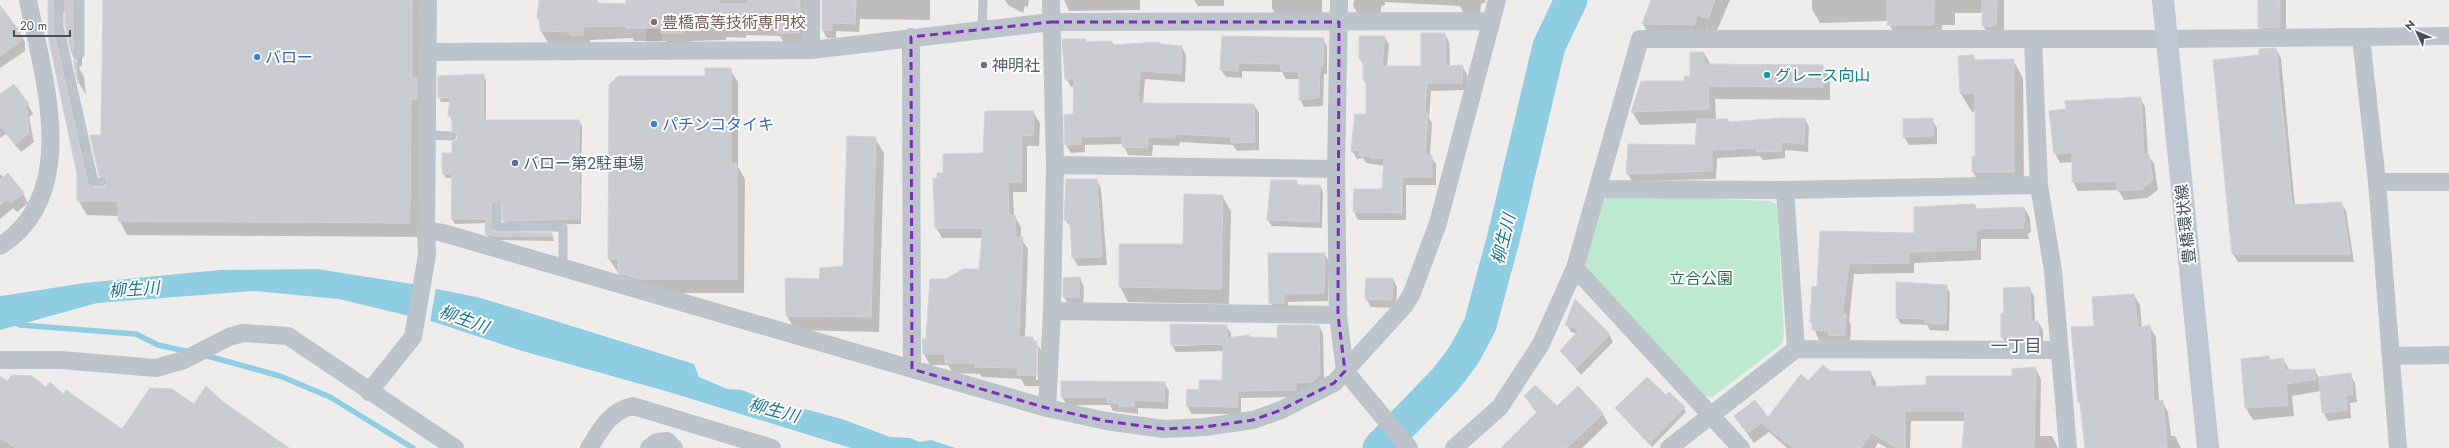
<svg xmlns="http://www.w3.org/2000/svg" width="2449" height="448" viewBox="0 0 2449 448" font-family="Jost,'Noto Sans JP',sans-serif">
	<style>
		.education { fill: #e0dedd }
		.green { fill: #bee9d1 }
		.water { fill: #8fcde2 }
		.pier { fill: #efecec }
		.shadow { fill: #0003; fill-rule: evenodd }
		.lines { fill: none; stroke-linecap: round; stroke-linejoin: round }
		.stream { stroke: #8fcde2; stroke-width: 5.5 }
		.river { stroke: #8fcde2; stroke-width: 33 }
		.building { fill: #cacbd1; stroke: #d1d2d7 }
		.service { stroke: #bcc3ca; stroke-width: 9 }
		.minor { stroke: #bcc3ca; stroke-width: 18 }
		.secondary { stroke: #bfc7d2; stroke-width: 22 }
		.service-bridge { stroke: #bcc3ca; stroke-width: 9 }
		.marked { fill: none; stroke: #7b2cbf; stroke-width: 3; stroke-dasharray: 8 5; stroke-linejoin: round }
		.education-dot { fill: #8d6e63; stroke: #fff; stroke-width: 1.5 }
		.shop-dot { fill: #3f7fe0; stroke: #fff; stroke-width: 1.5 }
		.worship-dot { fill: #6b7280; stroke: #fff; stroke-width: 1.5 }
		.culture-dot { fill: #0f9aa8; stroke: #fff; stroke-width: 1.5 }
		.service-dot { fill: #5c6f8a; stroke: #fff; stroke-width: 1.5 }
		.labels { text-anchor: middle; stroke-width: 4; stroke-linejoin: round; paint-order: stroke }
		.education-label { font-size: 16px; fill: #785e54; stroke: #fff; text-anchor: start }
		.shop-label { font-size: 16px; fill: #366cbe; stroke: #fff; text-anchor: start }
		.worship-label { font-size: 16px; fill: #5b616d; stroke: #fff; text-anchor: start }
		.culture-label { font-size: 16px; fill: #0d838f; stroke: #fff; text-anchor: start }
		.service-label { font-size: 16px; fill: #4e5e75; stroke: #fff; text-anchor: start }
		.street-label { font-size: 16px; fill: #474f58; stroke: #fff }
		.park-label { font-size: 16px; fill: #1f714c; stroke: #fff }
		.water-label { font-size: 17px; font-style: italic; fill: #1a7798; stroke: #fff }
		.neighbourhood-label { font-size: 17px; fill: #5a5c61; stroke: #fff }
	</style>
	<rect width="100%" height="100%" fill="#efecec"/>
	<path class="education" d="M646,0H663L662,44H646Z"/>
	<path class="green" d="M1611,195L1771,201L1777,205L1784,335L1782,344L1712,397L1703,396L1583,269L1600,203Z"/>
	<path class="water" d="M317,269L412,284L481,298L694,364L699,377L727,389L742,390L797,413L805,409L842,419L890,437L910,438L919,442L931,440L955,448H851L669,392L519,350L434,322L339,299L253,291L97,303L0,330V296L8,295L84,283L220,270Z"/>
	<path class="pier" d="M414,282L436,287L430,323L408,317Z"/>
	<path class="shadow" d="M49,0H82V65L79,68L84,77L86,95L79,83L74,61L78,63L72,53L66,25V10L61,15V42L94,189L104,188L106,186L100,176L104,0H421L418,237L127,235L119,220V216L87,215L78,200V174L49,36Z
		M540,0L627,5L678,0H811L806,46H786L780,36L746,35V38L726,37V40L690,41V46H670L666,41H634L633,38L590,40V48L549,44L541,31L538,17Z
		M822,0H930V20L860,19L859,32L836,31V38H827L822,29Z
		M1005,0H1029L1028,7L1025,6L1023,13L1008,5Z
		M1064,0H1140V10L1069,11Z
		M1194,0H1224V6H1198Z
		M1272,0H1322V14L1277,16L1272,8Z
		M1354,0H1485L1486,2L1481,4L1480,18H1465L1460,6L1385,2V5L1381,6V18L1358,14L1353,6Z
		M1652,0H1730L1716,33L1706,29L1702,39L1651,38L1643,24Z
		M1812,0H2004V40H1991L1983,25V13H1955V25H1942V39H1896L1888,21L1820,23L1812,9Z
		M2259,0H2286V39H2266L2259,27Z
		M0,7L19,32L25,42V51L0,68Z
		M1445,34L1449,42L1450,67L1462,66L1467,74L1466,90L1431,91L1429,118L1432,123L1430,156L1436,164V185H1406V220H1358L1354,212L1383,190L1385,166L1366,163L1363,158L1357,159L1352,151L1356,115H1367V86L1364,80V66L1360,59L1385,37L1389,45L1387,67H1422Z
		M1223,37L1323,39L1327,46V74H1324L1323,106L1304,107L1300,99V79H1286L1282,72L1242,71V78L1226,77L1221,70Z
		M1085,40L1087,43L1112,42L1114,46L1160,43L1161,46L1182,47L1186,55L1185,82L1145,79L1143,104L1254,105L1259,113V150L1237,151L1233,145L1180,142L1179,146L1153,145L1152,156L1128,155L1123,144L1085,145V152L1071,153L1066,145L1065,115H1074L1075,87H1071L1066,78Z
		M2276,49L2281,58L2295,206L2341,203L2346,211L2354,262H2238L2233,254L2214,61L2260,56Z
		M1704,53L1711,65L1823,66L1830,79V100L1715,99L1716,120H1728L1730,123L1805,119L1809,127L1808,152L1785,150V158L1763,160L1760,156L1717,158L1716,179L1632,181L1627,173L1696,146L1698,123L1640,125L1632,112L1685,82L1691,77Z
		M1973,56L1976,61L2013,60L2023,78L2024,189L1983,190L1973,172L1976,157V111L1972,112L1961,94Z
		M730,69L738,82V167L745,179L744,293H649L627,286L609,259Z
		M483,75L486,80V121H579L582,126L581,224L507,225L504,221L503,205L499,203L493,210V233L552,234L554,241L495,240L489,239L486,234V223L455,224L452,219L453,178H446L443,173L453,154V142L459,137L456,134L450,116V102H441L439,98Z
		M0,95L28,105L33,114L29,117L34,142L21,152L6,134L0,138Z
		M2140,98L2145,107L2148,155L2154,164L2158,190L2147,198L2124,200L2118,190L2078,191L2073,182V162L2060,163L2055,153Z
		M1033,112L1040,123L1039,146H1027V192H1013L1014,215L1021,227V238L1028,249L1025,338H1032L1043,353V386H1025L1021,379L982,377L980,374L953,373L948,365H930L924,354L947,280L980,270L983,238H942L936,227L938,178L984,154ZM1036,348H1038V380H1036Z
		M1932,119L1937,128V144L1909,145L1904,137V120Z
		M875,138L884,153L879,332L795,330L786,315L820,280L844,267Z
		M0,174L23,194L28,203L17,212L13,208L0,219Z
		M1097,180L1101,189L1107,265L1078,266L1073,258L1072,228L1065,220Z
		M1296,181L1299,186H1320L1323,192L1322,228L1272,226L1268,220Z
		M1222,196L1231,211L1229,304L1128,302L1120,287V245H1184Z
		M1975,205L1977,210L2024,208L2030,218L2031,232L2028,234L2029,239H1981V260L1914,263V273L1854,274L1849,321L1851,326L1850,346L1833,341L1819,340L1811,322L1818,289L1821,232L1915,234Z
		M1325,254L1329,262L1328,301L1288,302V311L1275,310L1270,302Z
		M1080,278L1084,287L1083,306L1069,305L1064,297V279Z
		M1393,279L1397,287L1396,308L1371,307L1366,299Z
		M1946,286L1950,293L1949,331L1930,330L1927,325L1901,324L1897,318Z
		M2029,288L2034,296L2035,322H2038L2043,330V344L2007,345L2002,337L2005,314Z
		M2134,295L2140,305L2142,328L2150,327L2156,337L2159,402L2162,401L2168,412L2171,436H2175L2181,448H2086L2081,406L2079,402L2095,327Z
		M1567,325L1609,334L1613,342L1581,375L1561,351L1577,334L1571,332Z
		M1226,326L1231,333V339L1278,340L1319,326L1323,334L1324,382L1317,390H1300V397L1241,398V414H1192L1187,406L1200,391L1223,381L1224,351L1176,352L1172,345ZM1228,342L1229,344L1174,346V344Z
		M2283,359L2290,371L2315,370L2319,378L2350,374L2355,383L2357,402L2350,403L2351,418L2328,421L2323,412L2321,391L2292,396L2294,416L2253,420L2246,408L2271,361Z
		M2035,368L2041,379L2040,436H2052L2058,448H1963L1965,421H1911L1910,448H1887L1878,443L1875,448H1787L1769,432L1754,443L1735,417L1768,419L1808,382L1830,372H1870L1876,382V387L1927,386L2013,377Z
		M0,378L7,382L47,389L64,396L122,430L194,405L222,402L286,448H0Z
		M1164,383L1169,391L1168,409L1138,408V414L1113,411L1110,405H1067L1062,397Z
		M1525,397L1557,408L1602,413L1608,423L1582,448H1501L1537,413Z
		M1684,408L1686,412L1652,447L1619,412Z"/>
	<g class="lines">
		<path class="stream" d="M0,317L20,325L136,334L158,345L190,352
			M204,355L280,376L330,397L413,448"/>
		<path class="river" d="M1379,448L1445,380L1464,355L1480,325L1504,236L1549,46L1571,0"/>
	</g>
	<path class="building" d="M48,0H53V27L88,183L94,188L104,187L107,182L104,177L99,176L90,135H101L103,0H412V78L417,77V99H411L410,223L118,221V201H77V174L48,36Z
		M65,0H73L74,50L71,53L65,25Z
		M539,0H597L598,3L626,4V0H719V4H748V0H800V29L799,33H777V23H739V25L719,24L718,27L683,28V33H661V28H626V26L583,27V35H570L569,32L540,31V20L537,17Z
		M822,0H856L855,24L832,23V30H822Z
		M1651,0H1715L1708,19L1697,15L1694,25L1642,24Z
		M1887,0H1934V25H1887Z
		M1982,0H1997L1996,26H1982Z
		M2258,0H2280V27L2258,28Z
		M0,5L20,32L21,41L0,56Z
		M1421,33H1445L1446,66L1463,65L1462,83H1427L1425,112L1428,114L1425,155H1432V177H1402V213L1353,212L1354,189H1382L1384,158H1370V156H1360L1359,150L1351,151L1355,114H1366V81L1363,80V59H1359V36H1385L1382,66H1421Z
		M1222,36L1324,38L1323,66H1320L1319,98L1299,100V72L1281,71L1280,64L1238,63V71L1220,70Z
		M1062,39H1086V42L1112,41V45L1160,42V44L1182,46L1181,74L1140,71L1138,103L1254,104L1255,142L1231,143V137L1175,134V138L1148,137V148L1122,147V136L1081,137V144L1065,145L1064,115L1073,114L1074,79H1065Z
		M2276,48L2292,205L2342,202L2350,254H2232L2213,60L2259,55V49Z
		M1690,52H1704V64L1823,65V87L1708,86L1709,109L1631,112L1641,81H1684V76H1690Z
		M1974,55L1973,60L2014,59V172H1972V156H1975V93L1960,94L1958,56Z
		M73,59L76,61L78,84Z
		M705,68H731V164H737V279H640L618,273V259H608L609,85L618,76H705Z
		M484,74V120H579V219L503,221L502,202L494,200L491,205V227L494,232L552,233V236H492L485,234L486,219H451L452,174H442V153H452V142L457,140L458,136L452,130V116H448L450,98H438V76Z
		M14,84L29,104L24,107L27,111L29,133L15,144L0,125V94Z
		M2141,97L2144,154H2149L2153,180L2142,189L2117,191V181L2072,182V153L2054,154L2049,111L2066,109L2065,101Z
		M985,111H1034L1033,136L1022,135L1021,182H1008L1009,215H1015L1016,237H1023L1019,337H1033V341H1037V375H1017L1018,368L975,367V363H945V354H923L922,339H926L930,279H946L963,269H979L983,228H935L933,178H937V173H943V154L983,153Z
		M1782,118H1805L1804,144L1781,142V151L1757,152V148L1712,150V171L1626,174L1628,144L1695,145L1697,119H1728V122Z
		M1933,118V136L1903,137V119Z
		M847,136L876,137L871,317L786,316L785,278L819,279L820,268L843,266Z
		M8,173L24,193L11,203L7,200L0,205V180Z
		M1066,179H1097L1102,257L1072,258L1070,220H1064Z
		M1271,180H1297L1296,185H1320L1319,222L1267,220Z
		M1184,194L1223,195L1221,289L1119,287V244H1183Z
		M1975,204V209L2024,207L2025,222L2023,223V228L1976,229V250L1909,252L1908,263L1849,264L1842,314H1846L1844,336L1829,335V331L1812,330V323L1810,322L1812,286L1817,287L1820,231L1914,233V207Z
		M1268,253H1325L1324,293L1284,294V303H1269Z
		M1080,277L1079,298L1063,297V278Z
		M1366,278H1393L1392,300L1365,299Z
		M1896,282L1947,285L1946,324L1925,323V319L1896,318Z
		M2030,287L2031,321H2038L2039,336L2001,337V313H2004L2003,288Z
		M2134,294L2138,328L2150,325L2154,401L2163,400L2167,448H2085L2080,402H2078L2071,327L2094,326L2092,297Z
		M1575,299L1610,334L1576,368L1560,351L1579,330L1565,325Z
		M1170,324L1227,325V338L1249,335V337L1277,338L1278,325H1319L1320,375L1312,382L1296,383V390L1237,391V407L1186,406L1187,389L1199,390V380H1222L1223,344L1171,345Z
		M2269,356L2270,360L2283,358L2285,370L2315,369L2316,379L2286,384L2288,405L2245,408L2241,359Z
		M1823,365L1830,371H1871L1870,387L1926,385V376H2012V369L2036,367L2034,448H1962L1965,411H1905V448H1897L1872,433L1861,448H1793L1763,424L1767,419L1747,433L1734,416L1755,400L1768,417L1801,374L1808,381Z
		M2351,373L2353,394L2346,395L2347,410L2322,413L2319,377Z
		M12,375L32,376L46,387L50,382L63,394L66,390L122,429L150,388L172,389L194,404L206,386L222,401L289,448H16L0,438V376L7,381Z
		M1647,377L1666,395L1669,392L1685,407L1649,444L1615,408Z
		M1061,381L1165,382L1164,402L1134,400V406L1119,407V403H1107V397H1061Z
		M1535,385L1557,406L1578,386L1603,413L1567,448H1501L1538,411L1524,396Z"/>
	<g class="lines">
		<path class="service" d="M982,30L983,0
			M77,55L80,54V0
			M427,135L452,136
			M497,205V227H563V268"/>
		<path class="minor" d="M428,0L426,230L443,233L1047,408L1106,421L1164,429L1205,427L1253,420L1281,410L1334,383L1405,305L1412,293L1438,223L1497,0
			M1339,0L1336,169L1338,315L1345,371L1409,448
			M911,37L912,369
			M2361,37L2377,182L2398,448
			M2033,39L2039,185L2053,271L2068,448
			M811,50V0
			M428,52L811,50L1051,22L1490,21
			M1055,165L1336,169
			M2377,182H2449
			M1599,189L1785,190L2039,185
			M1785,190L1796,349
			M0,246C82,194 43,76 28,0
			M1575,268L1741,448
			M1052,311L1338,315
			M2392,356L2449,355
			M0,360H61L156,368L184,360L229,337L243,333L288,336L455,448
			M369,392L413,337L427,255L426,230
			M1047,408L1052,311L1055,165L1051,0
			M589,448C601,429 610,411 633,406L772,448
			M649,448L657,442L667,441L674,448
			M1454,448L1500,407L1541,344L1575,268L1640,39H2166L2449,36
			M1669,448L1796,349L2059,350"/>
		<path class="secondary" d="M2163,0L2208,448"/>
		<path class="service-bridge" d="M59,0V26L94,182H101"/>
	</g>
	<path class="marked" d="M1051,22H1339L1338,315L1345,371L1334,383L1281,410L1253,420L1205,427L1164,429L1106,421L1047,408L912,369L911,37Z"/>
	<circle class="education-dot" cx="654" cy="22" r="4"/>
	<g class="shop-dot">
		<circle cx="257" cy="57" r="4"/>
		<circle cx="654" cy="124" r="4"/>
	</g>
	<circle class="worship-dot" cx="984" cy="65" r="4"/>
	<circle class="culture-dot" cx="1767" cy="75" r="4"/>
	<circle class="service-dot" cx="515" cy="163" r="4"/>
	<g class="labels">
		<g class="education-label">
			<text x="662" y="28">豊橋高等技術専門校</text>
		</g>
		<g class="shop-label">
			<text x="265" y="63">バロー</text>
			<text x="662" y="130">パチンコタイキ</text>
		</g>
		<g class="worship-label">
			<text x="992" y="71">神明社</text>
		</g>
		<g class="culture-label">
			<text x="1775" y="81">グレース向山</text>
		</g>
		<g class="service-label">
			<text x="523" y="169">バロー第2駐車場</text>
		</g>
		<g class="street-label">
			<text transform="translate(2185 224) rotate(-96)" y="6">豊橋環状線</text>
		</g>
		<g class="park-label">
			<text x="1701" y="284">立合公園</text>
		</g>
		<g class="water-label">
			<text transform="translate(1503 239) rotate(-76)" y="6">柳生川</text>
			<text transform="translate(134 289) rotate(-4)" y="6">柳生川</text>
			<text transform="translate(464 319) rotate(20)" y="6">柳生川</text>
			<text transform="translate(774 410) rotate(15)" y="6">柳生川</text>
		</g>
		<g class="neighbourhood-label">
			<text x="2016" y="352">一丁目</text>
		</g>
	</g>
	<g transform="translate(2417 32) rotate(314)" stroke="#ffffff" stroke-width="3" paint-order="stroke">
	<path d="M0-3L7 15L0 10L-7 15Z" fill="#474f58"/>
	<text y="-6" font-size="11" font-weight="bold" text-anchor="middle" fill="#474f58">N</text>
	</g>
	<path d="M14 30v6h56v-6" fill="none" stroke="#474f58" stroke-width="2"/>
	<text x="20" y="30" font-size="12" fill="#474f58" stroke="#ffffff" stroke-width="3" paint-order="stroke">20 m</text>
</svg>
